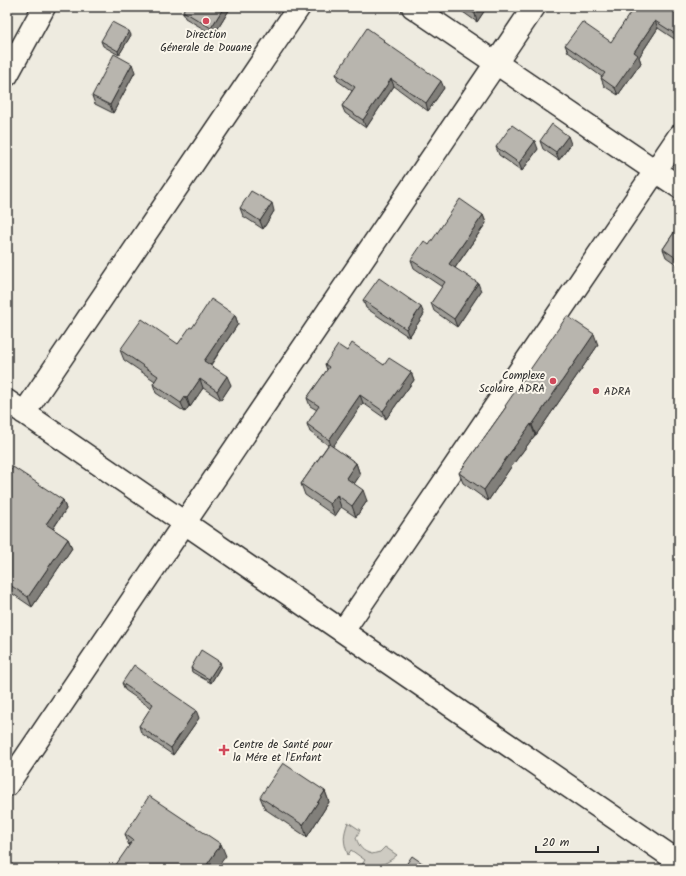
<svg xmlns="http://www.w3.org/2000/svg" width="686" height="876" viewBox="0 0 686 876" font-family="Kalam,sans-serif">
	<style>
		.green { fill: #cecbc2; stroke: #7c7b76 }
		.lines { fill: none; stroke-linecap: round; stroke-linejoin: round }
		.minor-casing { stroke: #2b2b2b; stroke-width: 25 }
		.highway-casing { stroke: #2b2b2b; stroke-width: 25 }
		.minor { stroke: #fbf7ec; stroke-width: 22 }
		.highway { stroke: #fbf7ec; stroke-width: 22 }
		.wall { fill: #9e9c96; stroke: #2b2b2b }
		.shaded-wall { fill: #817f7a; stroke: #2b2b2b }
		.building { fill: #b8b5ae; stroke: #2b2b2b }
		.poi-dot { fill: #d1495b; stroke: #fbf7ec; stroke-width: 1.5 }
		.labels { text-anchor: middle; stroke-width: 4; stroke-linejoin: round; paint-order: stroke }
		.poi-label { font-size: 11px; fill: #2b2b2b; stroke: #fbf7ec; text-anchor: start }
	</style>
	<rect width="100%" height="100%" fill="#eeebe0"/>
	<filter id="ink" filterUnits="userSpaceOnUse"><feTurbulence type="fractalNoise" baseFrequency=".025" numOctaves="2"/><feDisplacementMap in="SourceGraphic" scale="8" xChannelSelector="R" yChannelSelector="G"/><feConvolveMatrix kernelMatrix="1 2 1 2 8 2 1 2 1" color-interpolation-filters="sRGB"/></filter>
	<g filter="url(#ink)">
		<path class="green" d="M348,822L360,830L356,838C360,848 362,851 372,854L380,852L385,847L397,855C386,865 375,868 361,866L365,860L351,850L348,855C343,841 343,836 348,822Z"/>
		<g class="lines">
			<g class="minor-casing">
				<path id="minor" d="M413,7L679,187
					M7,401L679,862
					M24,413L299,7
					M343,631L679,136
					M7,785L534,7"/>
			</g>
			<g class="highway-casing">
				<path id="highway" d="M7,75L44,7"/>
			</g>
			<use href="#minor" class="minor"/>
			<use href="#highway" class="highway"/>
		</g>
		<path class="wall" d="M231,7L214,35L185,18L183,11Z
			M459,7H487L477,22L460,10Z
			M679,7V42L658,28L639,57L641,63L618,95L604,86L601,78L602,77L568,52L565,45L611,42Z
			M131,35L119,55L103,46L101,41Z
			M384,40L385,43L444,88L428,111L394,86L366,128L345,113L342,106L352,91L338,81L336,74Z
			M135,72L113,113L95,104L92,96Z
			M540,141L571,144L559,160L543,149Z
			M496,147L538,149L522,171L499,155Z
			M240,208L274,211L263,229L243,216Z
			M483,215L486,223L455,268L481,291L457,327L434,311L431,303L442,287L414,268L411,260L429,245Z
			M679,225V266L666,257L663,249Z
			M363,300L424,314L409,337L366,308Z
			M235,315L238,324L211,365L231,385L221,400L203,388L190,407L189,406L185,412L156,393L153,384L155,381L124,360L120,350L178,344L192,328Z
			M598,345L536,435H535L511,467L488,501L463,483L459,473L506,407L505,406Z
			M347,351L384,365L411,372L414,380L386,419L363,403L332,447L356,463L360,475L354,484L367,501L356,517L341,507L335,516L305,495L301,484L328,445L310,432L307,424L317,410L310,406L307,398L327,370L325,364Z
			M7,476L63,500L66,509L53,529L68,539L72,548L32,607L7,590V509L8,507L7,504Z
			M221,666L211,683L192,672L191,668Z
			M154,682L199,718L173,755L141,733L139,726L151,708L125,690L122,683Z
			M325,791L329,802L307,837L265,809L260,797Z
			M125,834L226,856L129,846Z"/>
		<path class="shaded-wall" d="M224,7H231L214,35L211,28Z
			M479,7H487L477,22L475,14Z
			M655,21L658,28L639,57L641,63L618,95L615,88L634,52Z
			M129,31L131,35L119,55L118,51Z
			M679,33V41L677,35Z
			M132,64L135,72L113,113L110,105Z
			M391,79L394,86L366,128L363,120Z
			M441,81L444,88L428,111L426,103Z
			M568,136L571,144L559,160L556,152Z
			M535,141L538,149L522,171L519,163Z
			M272,203L274,211L263,229L260,221Z
			M483,215L486,223L452,272L449,264Z
			M478,283L481,291L457,327L454,319Z
			M421,307L424,314L409,337L406,329Z
			M235,315L238,324L207,370L204,361Z
			M594,334L598,345L536,435L532,425Z
			M411,372L414,380L386,419L383,411Z
			M227,376L231,385L221,400L217,391Z
			M200,379L203,388L190,407L187,398Z
			M360,395L363,403L332,448L329,440Z
			M185,397L189,406L185,412L181,403Z
			M531,424L535,435L511,467L488,501L484,490L507,457Z
			M356,463L360,475L350,490L346,478Z
			M363,490L367,501L356,517L352,506Z
			M337,495L341,507L335,516L330,504Z
			M63,500L66,509L50,533L46,524Z
			M68,539L72,548L32,607L28,597Z
			M220,662L221,666L211,683L209,679Z
			M196,710L199,718L173,755L171,748Z
			M325,791L329,802L307,837L303,825Z
			M221,844L226,856L216,869H204Z"/>
		<path class="building" d="M185,7H224L211,28L183,11Z
			M464,7H479L475,14Z
			M634,7H679V33L677,35L655,21L634,52L638,55L615,88L601,78L605,73L565,45L582,22L611,42Z
			M112,22L129,31L118,51L101,41Z
			M367,28L384,40L383,41L441,81L426,103L391,79L363,120L342,106L355,87L336,74Z
			M114,54L132,64L110,105L92,96Z
			M552,124L568,136L556,152L540,141Z
			M512,125L535,141L519,163L496,147Z
			M251,191L272,203L260,221L240,208Z
			M460,199L483,215L449,264L478,283L454,319L431,303L445,282L411,260L424,241L429,245Z
			M679,225V260L663,249Z
			M379,278L421,307L406,329L363,300Z
			M211,299L235,315L204,361L227,376L217,391L200,379L187,398L185,397L181,403L153,384L158,376L120,350L142,319L178,344L190,327L192,328Z
			M567,316L594,334L532,425L531,424L507,457L484,490L459,473L506,407L505,406Z
			M352,343L384,365L389,358L411,372L383,411L360,395L329,440L307,424L319,406L307,398L329,367L325,364L338,345L347,351Z
			M329,444L356,463L346,478L363,490L352,506L337,495L330,504L301,484Z
			M13,467L63,500L46,524L68,539L28,597L7,583V509L11,503L7,500V495L10,490L7,489V476Z
			M201,650L220,662L209,679L191,668Z
			M134,665L153,679L152,680L196,710L171,748L139,726L153,704L122,683Z
			M283,763L325,791L303,825L260,797Z
			M149,796L221,844L204,869H113L133,840L125,834Z
			M412,856L431,869H403Z"/>
	</g>
	<g class="poi-dot">
		<circle cx="206" cy="21" r="4"/>
		<circle cx="553" cy="381" r="4"/>
		<circle cx="596" cy="391" r="4"/>
		<path d="M222 744h4v4h4v4h-4v4h-4v-4h-4v-4h4z"/>
	</g>
	<g class="labels">
		<g class="poi-label">
			<text x="206" y="38" text-anchor="middle">Direction<tspan x="206" dy="13">Génerale de Douane</tspan></text>
			<text x="545" y="379" text-anchor="end">Complexe<tspan x="545" dy="13">Scolaire ADRA</tspan></text>
			<text x="604" y="395">ADRA</text>
			<text x="233" y="748">Centre de Santé pour<tspan x="233" dy="13">la Mére et l'Enfant</tspan></text>
		</g>
	</g>
	<rect width="686" height="876" fill="none" stroke="#fbf7ec" stroke-width="24"/>
	<rect x="12" y="12" width="662" height="852" fill="none" stroke="#2b2b2b" stroke-width="1.5" filter="url(#ink)"/>
	<path d="M536 846v6h62v-6" fill="none" stroke="#2b2b2b" stroke-width="2"/>
	<text x="542" y="846" font-size="12" fill="#2b2b2b" stroke="#fbf7ec" stroke-width="3" paint-order="stroke">20 m</text>
</svg>
